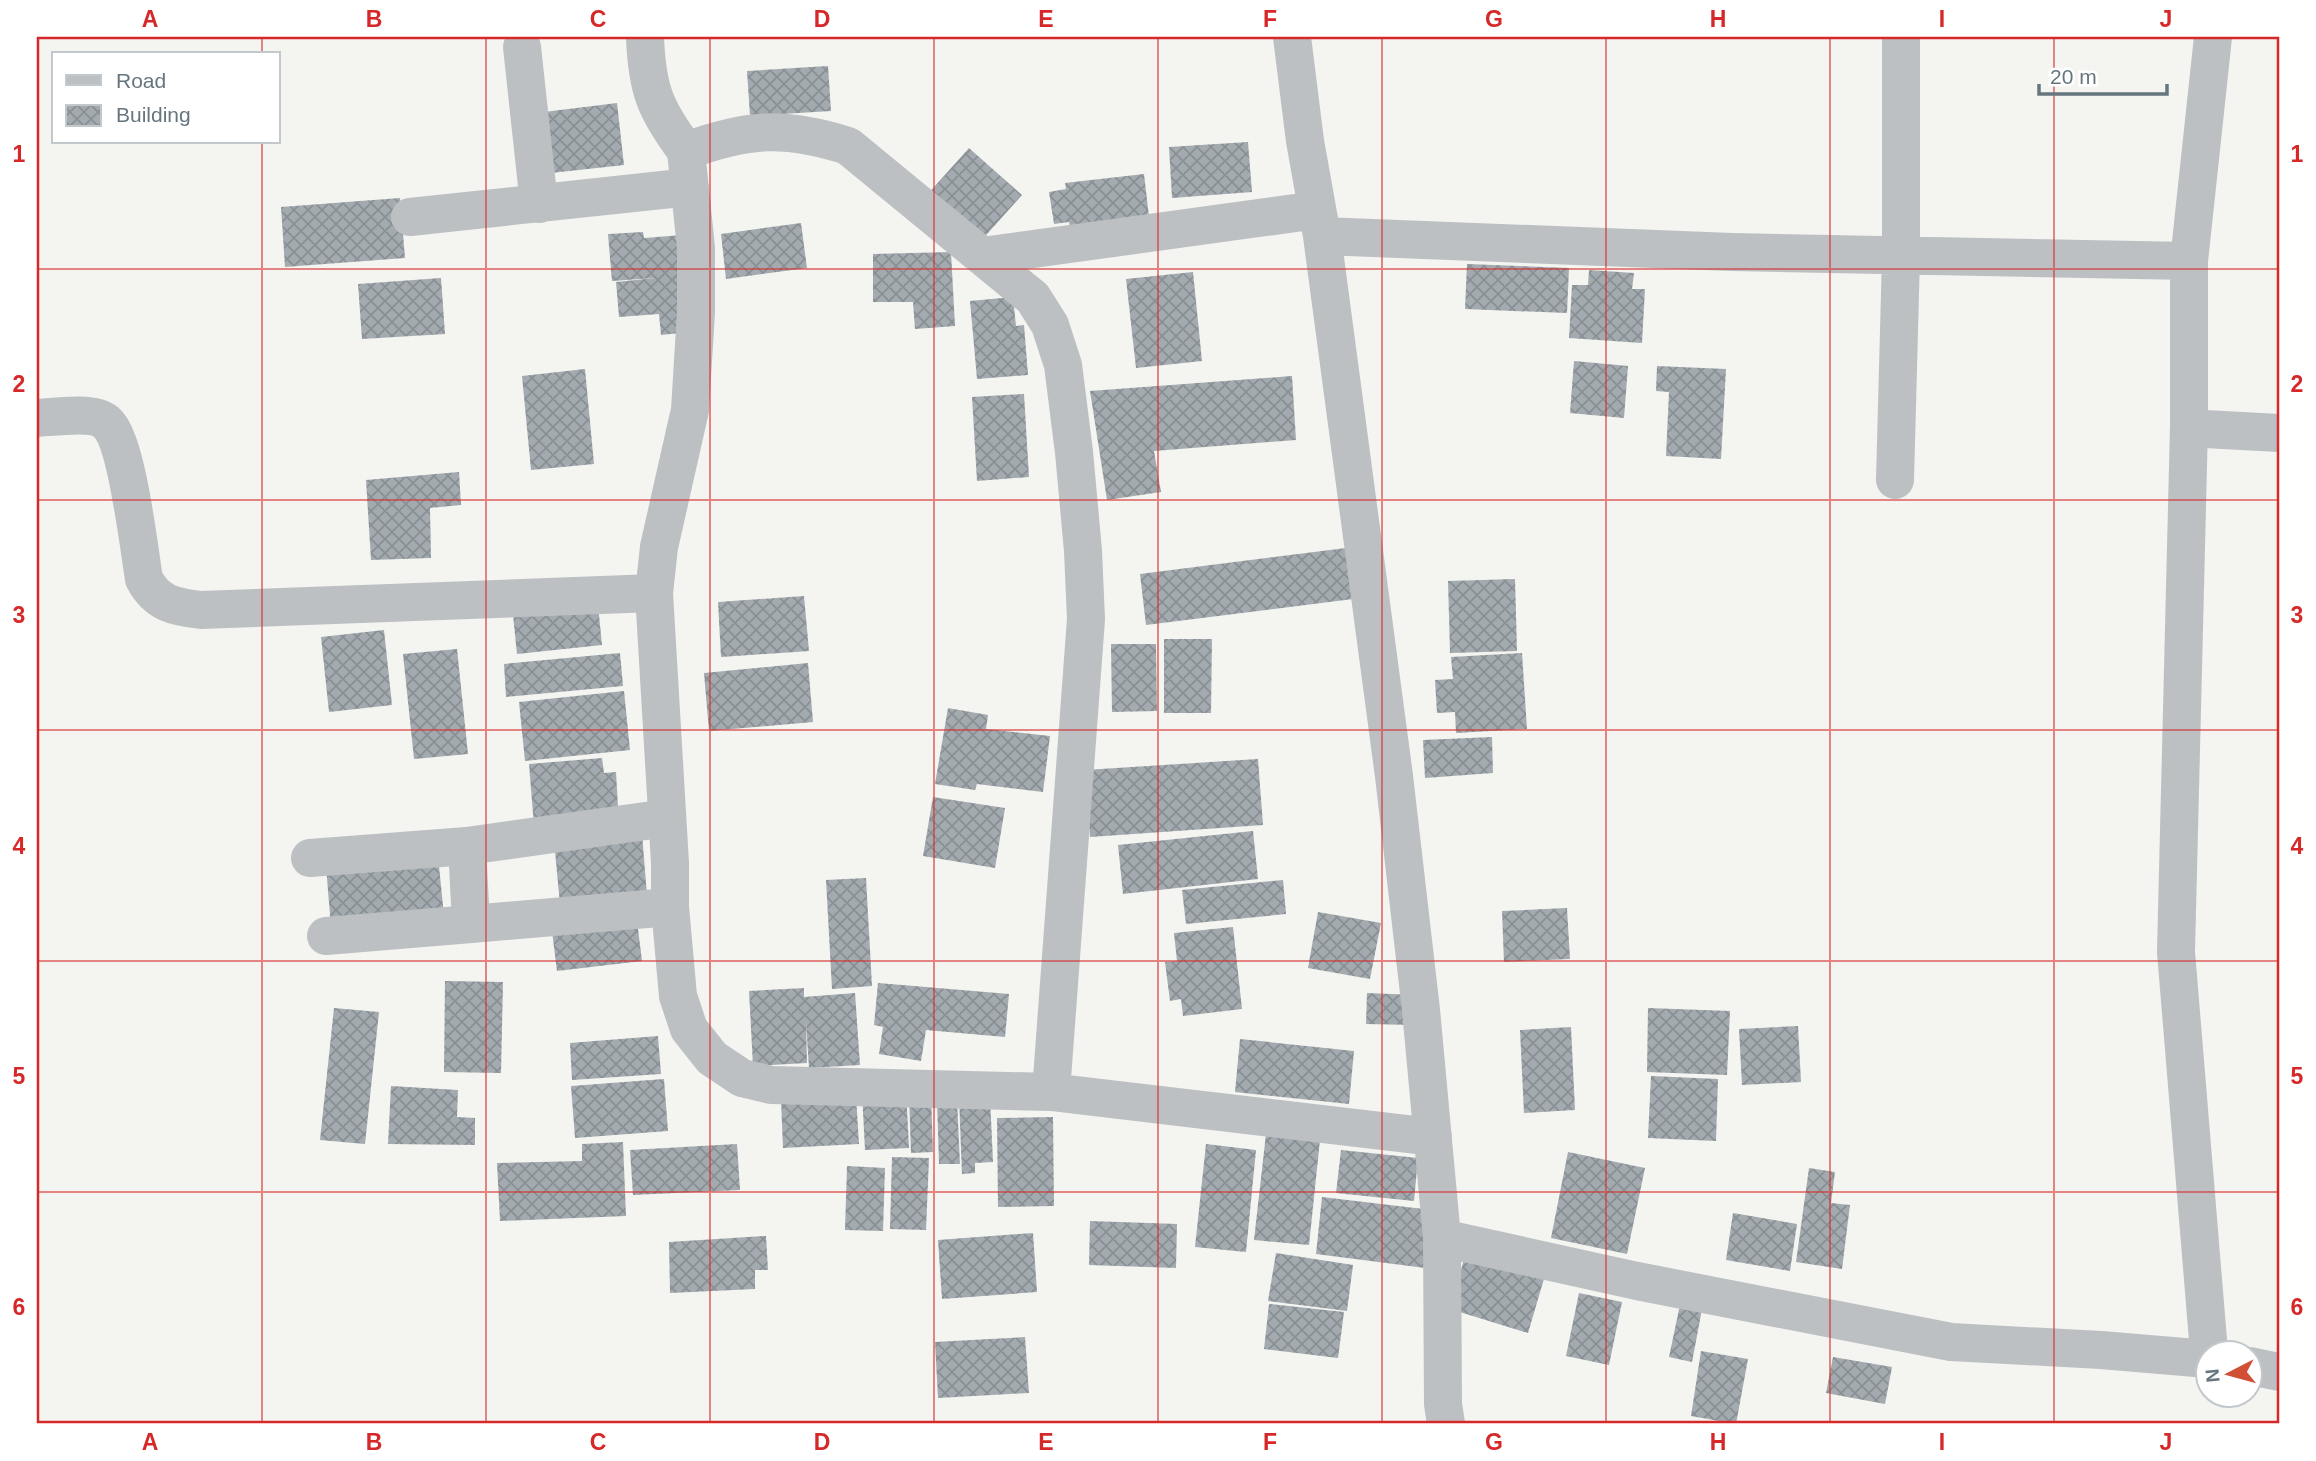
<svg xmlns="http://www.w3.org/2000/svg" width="2316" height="1461" viewBox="0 0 2316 1461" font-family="Helvetica,sans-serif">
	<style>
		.building { fill: url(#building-cross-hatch) }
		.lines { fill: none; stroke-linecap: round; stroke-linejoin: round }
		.minor { stroke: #bcc0c3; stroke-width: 38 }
		.grid { fill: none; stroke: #d62828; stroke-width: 2; stroke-opacity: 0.55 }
		.neatline { fill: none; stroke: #d62828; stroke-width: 2.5 }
		.grid-label { font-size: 23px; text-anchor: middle; font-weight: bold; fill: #d62828 }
	</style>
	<defs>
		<pattern id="building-cross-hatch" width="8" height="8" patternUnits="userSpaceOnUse" patternTransform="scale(1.75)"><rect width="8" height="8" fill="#a4abb0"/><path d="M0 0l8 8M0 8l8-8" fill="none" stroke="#899094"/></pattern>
	</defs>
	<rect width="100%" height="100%" fill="#f4f4f1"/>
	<path class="building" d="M828,66L831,111L750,116L747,71Z
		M617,103L624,165L542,174L536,113Z
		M1248,142L1252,192L1172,198L1169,147Z
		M969,148L1022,195L979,243L926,196Z
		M1144,174L1150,225L1071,234L1069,222L1054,224L1049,192L1066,189L1065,183Z
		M400,198L405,258L285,267L281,207Z
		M801,223L807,268L726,279L721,234Z
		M643,232L644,238L683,235L686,312L677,313L680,333L661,335L659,314L619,317L616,282L655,278L612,281L608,234Z
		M951,252L955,326L915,329L913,302H873V254Z
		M1467,264L1569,268L1567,313L1465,309Z
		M1589,270L1634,273L1632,289H1645L1642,343L1569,338L1572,285H1588Z
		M1193,272L1202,361L1136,368L1126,279Z
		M441,278L445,334L362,339L358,284Z
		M1013,297L1016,326L1024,325L1028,375L977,379L970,301Z
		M1574,361L1628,366L1624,418L1570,413Z
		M1657,366L1726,369L1721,459L1666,456L1669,392L1656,391Z
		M585,369L594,464L531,470L522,376Z
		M1292,376L1296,440L1154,451L1161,492L1107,500L1090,391Z
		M1024,394L1029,477L977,481L972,397Z
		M459,472L461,505L430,508L431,558L371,560L366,480Z
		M1346,548L1353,599L1146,625L1140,574Z
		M1515,579L1517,651L1450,653L1448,581Z
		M804,596L809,651L721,657L718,602Z
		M598,605L602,645L517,654L513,615Z
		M384,630L392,705L329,712L321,637Z
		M1164,639H1212L1211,713H1164Z
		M1111,644H1156L1157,711L1112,712Z
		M457,649L468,754L414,759L403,654Z
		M620,653L623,686L506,697L504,664Z
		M1522,653L1527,729L1456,733L1455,712L1437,713L1435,680L1453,679L1451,657Z
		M808,663L813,722L709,731L704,673Z
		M624,691L630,750L525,761L519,702Z
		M948,708L988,715L986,729L1050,736L1043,792L977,784L975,790L935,784Z
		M1492,737L1493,773L1425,778L1423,740Z
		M602,758L604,773L616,772L618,807L534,826L529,764Z
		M1258,759L1263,825L1090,837L1085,770Z
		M933,797L1005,808L995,868L923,856Z
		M1253,831L1258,879L1123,894L1118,845Z
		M642,833L647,896L560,904L554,841Z
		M438,856L444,916L331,927L326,866Z
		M866,878L872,986L832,989L826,880Z
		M1283,880L1286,914L1186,924L1182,890Z
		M1567,908L1570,959L1504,962L1502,911Z
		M1318,912L1381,923L1370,979L1308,968Z
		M636,913L642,961L557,971L551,923Z
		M1233,927L1242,1009L1183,1016L1181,999L1170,1001L1165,962L1177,961L1174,933Z
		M445,981L503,982L501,1073L444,1072Z
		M878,983L1009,994L1005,1037L926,1030L921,1061L879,1054L883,1027L874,1025Z
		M804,988V997L855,993L860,1065L809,1068L806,1021L807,1063L753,1066L749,991Z
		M1367,993L1416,995L1415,1025L1366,1024Z
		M334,1008L379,1012L365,1144L320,1140Z
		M1648,1008L1730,1011L1727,1075L1647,1072Z
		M1798,1026L1801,1082L1742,1085L1739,1029Z
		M1571,1027L1575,1110L1524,1113L1520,1030Z
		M658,1036L661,1074L572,1080L570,1043Z
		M1240,1039L1354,1051L1349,1104L1235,1092Z
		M1651,1076L1718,1079L1716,1141L1648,1138Z
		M664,1079L668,1131L575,1138L571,1086Z
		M391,1086L458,1090L457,1117L475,1118V1145L388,1144Z
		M906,1089L909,1148L865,1150L862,1092Z
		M931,1095L933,1152L911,1153L909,1096Z
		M856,1096L859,1144L783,1148L781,1100Z
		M990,1097L993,1162L975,1163V1173L962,1174L959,1098Z
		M937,1100H957L960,1164H939Z
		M1053,1117L1054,1206L998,1207L997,1118Z
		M1266,1134L1320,1140L1309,1245L1254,1240Z
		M623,1142L626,1216L500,1221L497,1163L582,1161V1144Z
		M737,1144L740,1190L633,1195L630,1150Z
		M1206,1144L1256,1150L1246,1252L1195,1247Z
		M1341,1150L1418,1158L1414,1201L1336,1193Z
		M1568,1152L1645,1168L1627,1254L1551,1238Z
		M892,1157L929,1158L926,1230L890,1229Z
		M847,1166L885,1168L883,1231L845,1230Z
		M1809,1168L1835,1172L1831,1203L1850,1205L1842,1269L1796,1262Z
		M1322,1197L1432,1210L1425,1268L1316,1254Z
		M1733,1213L1797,1224L1790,1271L1726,1260Z
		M1090,1221L1177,1224L1176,1268L1089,1265Z
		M1033,1233L1037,1292L942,1299L938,1240Z
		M766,1236L768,1270H755V1289L670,1293L669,1242Z
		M1467,1249L1546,1272L1528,1333L1450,1309Z
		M1276,1253L1353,1265L1347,1311L1268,1301Z
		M1579,1293L1622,1302L1609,1365L1566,1356Z
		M1681,1300L1703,1304L1692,1362L1669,1357Z
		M1269,1304L1344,1312L1338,1358L1264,1349Z
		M1025,1337L1029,1393L938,1398L935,1342Z
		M1701,1351L1748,1359L1736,1424L1691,1416Z
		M1833,1357L1892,1367L1885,1404L1826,1393Z"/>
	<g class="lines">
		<path class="minor" d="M645,37C647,90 655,109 686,151
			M1292,37L1305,141L1322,236L1394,776L1421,1010L1442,1238L1443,1404L1446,1424
			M522,47L539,204
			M410,217L690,187
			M1322,236L1732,252L2189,261V426L2205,429L2279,433
			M982,256L1317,210
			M2189,261L2213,37
			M37,418C54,417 93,411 106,422C127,439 139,549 144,579C157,604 175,607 201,610L654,593
			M2189,426L2176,952L2209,1352
			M1895,480L1901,256V37
			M667,818L467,846L471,924L670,907
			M310,858L467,846
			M326,936L471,924
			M1051,1092L1086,619L1083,551L1074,452L1063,365L1050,325L1033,298L848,146C785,126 748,128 686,151L696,248V312L690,410L659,547L654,593L670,863V907L678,996L689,1029L712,1058L742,1078L771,1085L1051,1092L1433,1137
			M1442,1238L1637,1281L1951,1342L2101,1350L2208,1359
			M2250,1366L2279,1372"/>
	</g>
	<path class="grid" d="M262,37V54M486,37V1424M710,37V1424M934,37V1424M1158,37V1424M1382,37V1424M1606,37V1424M1830,37V1424M2054,37V1424M262,142V1424M37,269H2279M37,500H2279M37,730H2279M37,961H2279M37,1192H2279"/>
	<rect width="2316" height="1461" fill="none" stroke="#ffffff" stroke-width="77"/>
	<rect x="52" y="52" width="228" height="91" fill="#ffffff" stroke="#c2c8cc" stroke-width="2"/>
	<rect x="66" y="75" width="35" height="10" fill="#bcc0c3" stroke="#c2c8cc" stroke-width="2"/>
	<text x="116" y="88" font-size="21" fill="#66767f">Road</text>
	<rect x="66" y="105" width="35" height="21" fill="url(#building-cross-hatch)" stroke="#c2c8cc" stroke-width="2"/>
	<text x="116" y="122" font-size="21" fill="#66767f">Building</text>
	<g transform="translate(2229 1374) rotate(264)"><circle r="33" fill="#ffffff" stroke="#c2c8cc" stroke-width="2"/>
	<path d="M0-5L12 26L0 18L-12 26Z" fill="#d04f35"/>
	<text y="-10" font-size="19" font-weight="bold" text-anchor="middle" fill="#66767f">N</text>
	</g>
	<path d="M2039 84v10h128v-10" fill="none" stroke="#66767f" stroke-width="3.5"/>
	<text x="2050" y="84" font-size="21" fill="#66767f" stroke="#ffffff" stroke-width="5" paint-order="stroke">20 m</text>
	<rect x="38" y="38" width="2240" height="1384" class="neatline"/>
	<g class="grid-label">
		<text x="150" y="27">A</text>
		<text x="374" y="27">B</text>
		<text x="598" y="27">C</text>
		<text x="822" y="27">D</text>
		<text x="1046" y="27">E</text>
		<text x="1270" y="27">F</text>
		<text x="1494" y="27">G</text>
		<text x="1718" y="27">H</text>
		<text x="1942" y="27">I</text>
		<text x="2166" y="27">J</text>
		<text x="19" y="162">1</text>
		<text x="2297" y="162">1</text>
		<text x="19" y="392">2</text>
		<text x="2297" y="392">2</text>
		<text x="19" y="623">3</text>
		<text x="2297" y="623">3</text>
		<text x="19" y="854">4</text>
		<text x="2297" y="854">4</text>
		<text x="19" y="1084">5</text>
		<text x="2297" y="1084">5</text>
		<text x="19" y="1315">6</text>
		<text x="2297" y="1315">6</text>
		<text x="150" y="1450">A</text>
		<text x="374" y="1450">B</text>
		<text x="598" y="1450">C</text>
		<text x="822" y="1450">D</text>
		<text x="1046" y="1450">E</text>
		<text x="1270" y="1450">F</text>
		<text x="1494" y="1450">G</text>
		<text x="1718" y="1450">H</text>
		<text x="1942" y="1450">I</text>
		<text x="2166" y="1450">J</text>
	</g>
</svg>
